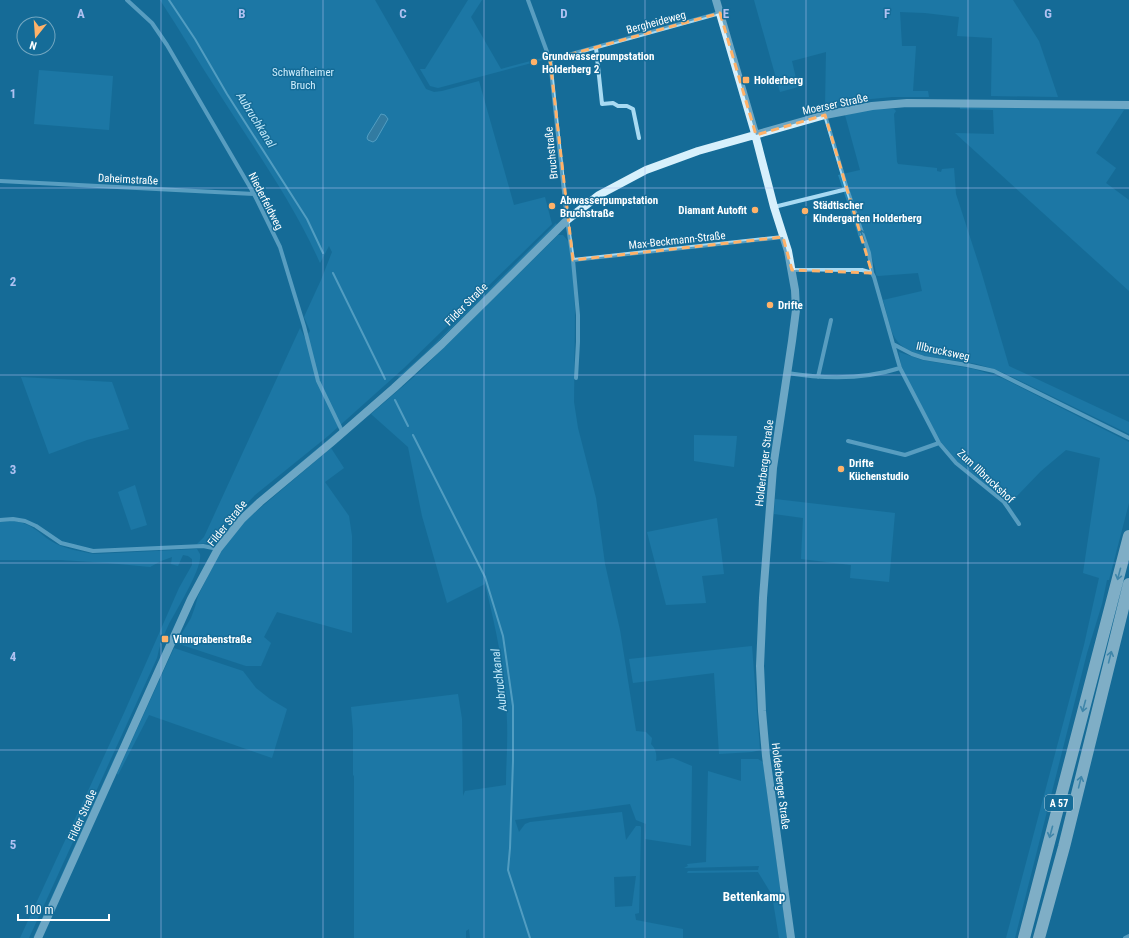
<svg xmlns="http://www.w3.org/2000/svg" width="1129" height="938" viewBox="0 0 1129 938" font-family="'Roboto Condensed',sans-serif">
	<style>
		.green { fill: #2486b5; fill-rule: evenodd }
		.water { fill: #548fad; stroke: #9ad9f5 }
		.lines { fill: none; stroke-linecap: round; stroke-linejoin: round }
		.stream { stroke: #9ad9f5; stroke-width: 2 }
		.street { stroke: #a8daf2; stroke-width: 4 }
		.secondary { stroke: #d7f0fc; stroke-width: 8 }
		.highway { stroke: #fff; stroke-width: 12 }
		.oneway { stroke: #3a88ae }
		.oneway2 { stroke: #73a7c1 }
		.marked { fill: none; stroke: #ffb269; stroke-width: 3; stroke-dasharray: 8 5; stroke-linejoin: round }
		.grid { fill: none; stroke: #b0c1f1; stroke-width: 1; stroke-opacity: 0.55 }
		.poi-dot { fill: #ffb269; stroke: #156c98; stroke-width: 1.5 }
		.labels { text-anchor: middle; stroke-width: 3; stroke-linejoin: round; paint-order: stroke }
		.shield { fill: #156c98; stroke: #b9d3e0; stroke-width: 1 }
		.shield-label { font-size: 10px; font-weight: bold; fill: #fff }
		.street-label { font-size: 11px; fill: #fff; stroke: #156c98 }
		.poi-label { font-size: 11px; font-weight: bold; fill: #fff; stroke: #156c98; text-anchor: start }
		.park-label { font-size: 11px; fill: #cfeefd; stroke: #156c98 }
		.water-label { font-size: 12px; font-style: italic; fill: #c3e9fa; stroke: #156c98 }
		.quarter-label { font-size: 13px; font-weight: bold; fill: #fff; stroke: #156c98 }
		.grid-label { font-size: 13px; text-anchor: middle; font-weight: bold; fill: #b0c1f1; stroke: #156c98; stroke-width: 3; stroke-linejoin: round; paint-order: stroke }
	</style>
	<rect width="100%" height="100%" fill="#156c98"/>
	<path class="green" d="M160,0H375L426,89L434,92L442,91L479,81L514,205L545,197L552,224L404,368L328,436L255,495L237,514L213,543L197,544L204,537L300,328L305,338L310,331L304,317L321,280L332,252L329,246L320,263C294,204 256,151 222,98C201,66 181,32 160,0Z
		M468,0H482L471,17L501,69L542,58L543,60L438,88L430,86L420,69H425Z
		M754,0H1013L1039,41L1058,97L991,96L992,38L957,36L959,17L925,13L900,12L902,46H916L913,91H928L929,97H892L871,99L825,109L826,52L792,61L798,87L780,92Z
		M39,70L113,76L109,130L34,124Z
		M960,107L1129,109V110H1124L1096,153L1116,168L1106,183L1129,200V291L955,133L994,134L993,110L960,109Z
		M872,109H894L896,111L894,114L897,162L898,164L937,168V171L941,172L942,169L954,168L956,194L981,271L1009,366L1129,422V434L1004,373C992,368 979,364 966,362C945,358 908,359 895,338C889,328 887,312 883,300L922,291L918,273L878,276L876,275L875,268L867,242L861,243L838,175L860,170L845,115Z
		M556,223L557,225L422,357L399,378L398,377L423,355Z
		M558,235H563L568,241L572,263L575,309L574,402L578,428L596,498L605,564L620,630L636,731L646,732L652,738L651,744C656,749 657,755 656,761L673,758L692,766L691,846L645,839L646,824L636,820L630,804L515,820L519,832L525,824L530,822L622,812L626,840L636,826H640L641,827L639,913L635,914L636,920L683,929V938H470L469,929L466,931V938H354V776L353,775V730L351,707L458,694L462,719L463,796L465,791L506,785C506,764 508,742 507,721C506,674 496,629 485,584L447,603L422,516L408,447L371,414L416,375ZM636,876L632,906L615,907L614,877Z
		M899,352L922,360L974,369L1002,378L1129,442V503L1109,580H1107L1102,604L1087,653L1015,938H1006L1084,645L1099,578L1083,573L1100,458L1066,450L1041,471L1016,497L1007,503L957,461L941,442L907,379L901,365Z
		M21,377L112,382L129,429L87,440L49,454Z
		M338,431L334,436L267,491L248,508L217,543L234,522L249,506Z
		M694,435L737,436L734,467L694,461Z
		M331,448L344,468L325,482L349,516L352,536V633L277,612L264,637L271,643L261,666H246L176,643L191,618L195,607L198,596L221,550L245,521Z
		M135,485L147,525L131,530L118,492Z
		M775,499L895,513L889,582L850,578L851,565L801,559L803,518L774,514Z
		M717,518L724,574L702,576L706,603L666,605L647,532Z
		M13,521C33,524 36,531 51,541C64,549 79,551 94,554L197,549C198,551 199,552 200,554C203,568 175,612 168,626C163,636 159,647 157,658L29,938H20L124,713L179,588L192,565V559L188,556L183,555L178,566L171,564L172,557L161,561L150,567L108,563L61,560H0V522Z
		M752,646L760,750L752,752L719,754L714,673L633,683L629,659Z
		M174,648L243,671L256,688L270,699L287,709L272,758L149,715L118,775L117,773Z
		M117,752L118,753L34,938H33Z
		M741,759H758L763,762L787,938H779L772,895L758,872L687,873L688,871L758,870L759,866L684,868L688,866L687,864L706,862L708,771L741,781Z"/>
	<path class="water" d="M381,114L385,115L388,119L376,140L373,142L368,140L367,138L368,135Z"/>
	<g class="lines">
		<path class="stream" d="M169,0L195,39L227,94L307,219L323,253
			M333,273L385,379
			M395,400L408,426
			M413,435L485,577L503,636L513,706V761L510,848L508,870L530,938"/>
		<path class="street" d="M127,0L152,23L167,45L254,194L280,247L304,326L318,381L343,433
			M528,0L550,60L567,220L573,260L578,315V342L576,378
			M596,48L602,104L613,103L618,106H627L633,109L639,138
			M550,60L720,13
			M825,115L847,189
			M0,181L254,194
			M774,207L847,189L869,253L872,273
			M573,260L783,237
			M792,270H862L872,273L874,277L893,344L912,354L924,358L967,365L994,371L1129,438
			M893,344L900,368L939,443L956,463L1004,502L1019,524
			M787,373C825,379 863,380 900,368
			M818,377L831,320
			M848,441L905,455L939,443
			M0,520L13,519L25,521L36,526L61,543L93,551L203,546L218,549
			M1125,938L1129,936"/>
		<path class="secondary" d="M716,0L754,130L774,207L788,251L795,290L796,310L792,341L773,468L763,598L760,666L762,711L766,756L791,938
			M38,938L191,599L218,549L242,519L260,502L332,442L394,388L442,344L567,220L599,195L646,170L698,151L825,115L872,106L907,103L1129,105"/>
		<path class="highway" d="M1024,938L1129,536
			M1039,938L1064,847L1129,584"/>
	</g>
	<defs><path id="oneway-shaft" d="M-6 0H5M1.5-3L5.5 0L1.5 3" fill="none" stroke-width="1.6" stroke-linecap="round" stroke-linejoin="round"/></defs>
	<use class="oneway" href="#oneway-shaft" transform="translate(862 235) rotate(-109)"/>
	<g class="oneway2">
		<use href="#oneway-shaft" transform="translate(1119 574) rotate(105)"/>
		<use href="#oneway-shaft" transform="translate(1110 657) rotate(-76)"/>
		<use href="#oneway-shaft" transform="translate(1084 706) rotate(105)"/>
		<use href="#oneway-shaft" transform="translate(1080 782) rotate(-76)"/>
		<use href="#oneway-shaft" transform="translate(1051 832) rotate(105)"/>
	</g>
	<path d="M0 0H1129V938H0ZM720,13L756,135L825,115L872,273L792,270L783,237L573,260L550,60Z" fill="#156c98" fill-opacity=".55" fill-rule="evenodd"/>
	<path class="marked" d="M720,13L756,135L825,115L872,273L792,270L783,237L573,260L550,60Z"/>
	<path class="grid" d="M161,0V938M323,0V938M484,0V938M645,0V938M806,0V938M968,0V938M0,188H1129M0,375H1129M0,563H1129M0,750H1129"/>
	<g class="poi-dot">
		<circle cx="534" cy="62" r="4"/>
		<rect x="742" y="76" width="8" height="8" rx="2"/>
		<circle cx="552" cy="206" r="4"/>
		<circle cx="755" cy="210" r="4"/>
		<circle cx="805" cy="211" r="4"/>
		<circle cx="770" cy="305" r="4"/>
		<circle cx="841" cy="469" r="4"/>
		<rect x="161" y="635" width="8" height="8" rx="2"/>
	</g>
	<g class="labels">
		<rect class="shield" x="1045" y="795" width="28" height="16" rx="3"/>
		<g class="shield-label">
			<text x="1059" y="807">A 57</text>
		</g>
		<g class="street-label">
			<text transform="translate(656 22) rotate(-15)" y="4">Bergheideweg</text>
			<text transform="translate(835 104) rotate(-12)" y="4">Moerser Straße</text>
			<text transform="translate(551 153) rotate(-96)" y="4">Bruchstraße</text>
			<text transform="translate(128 179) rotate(3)" y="4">Daheimstraße</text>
			<text transform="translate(266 201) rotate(63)" y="4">Niederfeldweg</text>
			<text transform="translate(677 240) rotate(-6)" y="4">Max-Beckmann-Straße</text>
			<text transform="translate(466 304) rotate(-45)" y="4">Filder Straße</text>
			<text transform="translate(943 351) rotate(12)" y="4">Illbrucksweg</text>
			<text transform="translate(764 463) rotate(-83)" y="4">Holderberger Straße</text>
			<text transform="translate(986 476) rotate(43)" y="4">Zum Illbruckshof</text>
			<text transform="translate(227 523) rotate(-51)" y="4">Filder Straße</text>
			<text transform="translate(781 786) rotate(83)" y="4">Holderberger Straße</text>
			<text transform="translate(82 815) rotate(-66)" y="4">Filder Straße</text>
		</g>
		<g class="poi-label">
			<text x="542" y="60">Grundwasserpumpstation<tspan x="542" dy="13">Holderberg 2</tspan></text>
			<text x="754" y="84">Holderberg</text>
			<text x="560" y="204">Abwasserpumpstation<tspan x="560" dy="13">Bruchstraße</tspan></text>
			<text x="813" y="209">Städtischer<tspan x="813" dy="13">Kindergarten Holderberg</tspan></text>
			<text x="747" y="214" text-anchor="end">Diamant Autofit</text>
			<text x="778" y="309">Drifte</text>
			<text x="849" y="467">Drifte<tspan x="849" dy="13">Küchenstudio</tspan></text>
			<text x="173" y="643">Vinngrabenstraße</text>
		</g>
		<g class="park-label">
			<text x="303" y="76">Schwafheimer<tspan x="303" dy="13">Bruch</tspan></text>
		</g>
		<g class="water-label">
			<text transform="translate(256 120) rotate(58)" y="4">Aubruchkanal</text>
			<text transform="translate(499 680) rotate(-97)" y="4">Aubruchkanal</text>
		</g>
		<g class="quarter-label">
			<text x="754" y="901">Bettenkamp</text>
		</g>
	</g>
	<g class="grid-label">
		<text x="81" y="18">A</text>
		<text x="242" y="18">B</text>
		<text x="403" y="18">C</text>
		<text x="564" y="18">D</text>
		<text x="726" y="18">E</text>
		<text x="887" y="18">F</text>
		<text x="1048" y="18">G</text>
		<text x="13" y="98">1</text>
		<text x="13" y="286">2</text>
		<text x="13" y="474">3</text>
		<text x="13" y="661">4</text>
		<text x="13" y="849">5</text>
	</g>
	<g transform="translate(36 36) rotate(197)"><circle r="19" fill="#156c98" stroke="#73a7c1"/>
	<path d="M0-3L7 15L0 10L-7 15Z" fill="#ffb269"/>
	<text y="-6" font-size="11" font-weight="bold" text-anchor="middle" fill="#ffffff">N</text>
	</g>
	<path d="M18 914v6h91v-6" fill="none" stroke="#ffffff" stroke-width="2"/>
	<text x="24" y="914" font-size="12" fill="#ffffff" stroke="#156c98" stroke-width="3" paint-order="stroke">100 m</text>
</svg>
